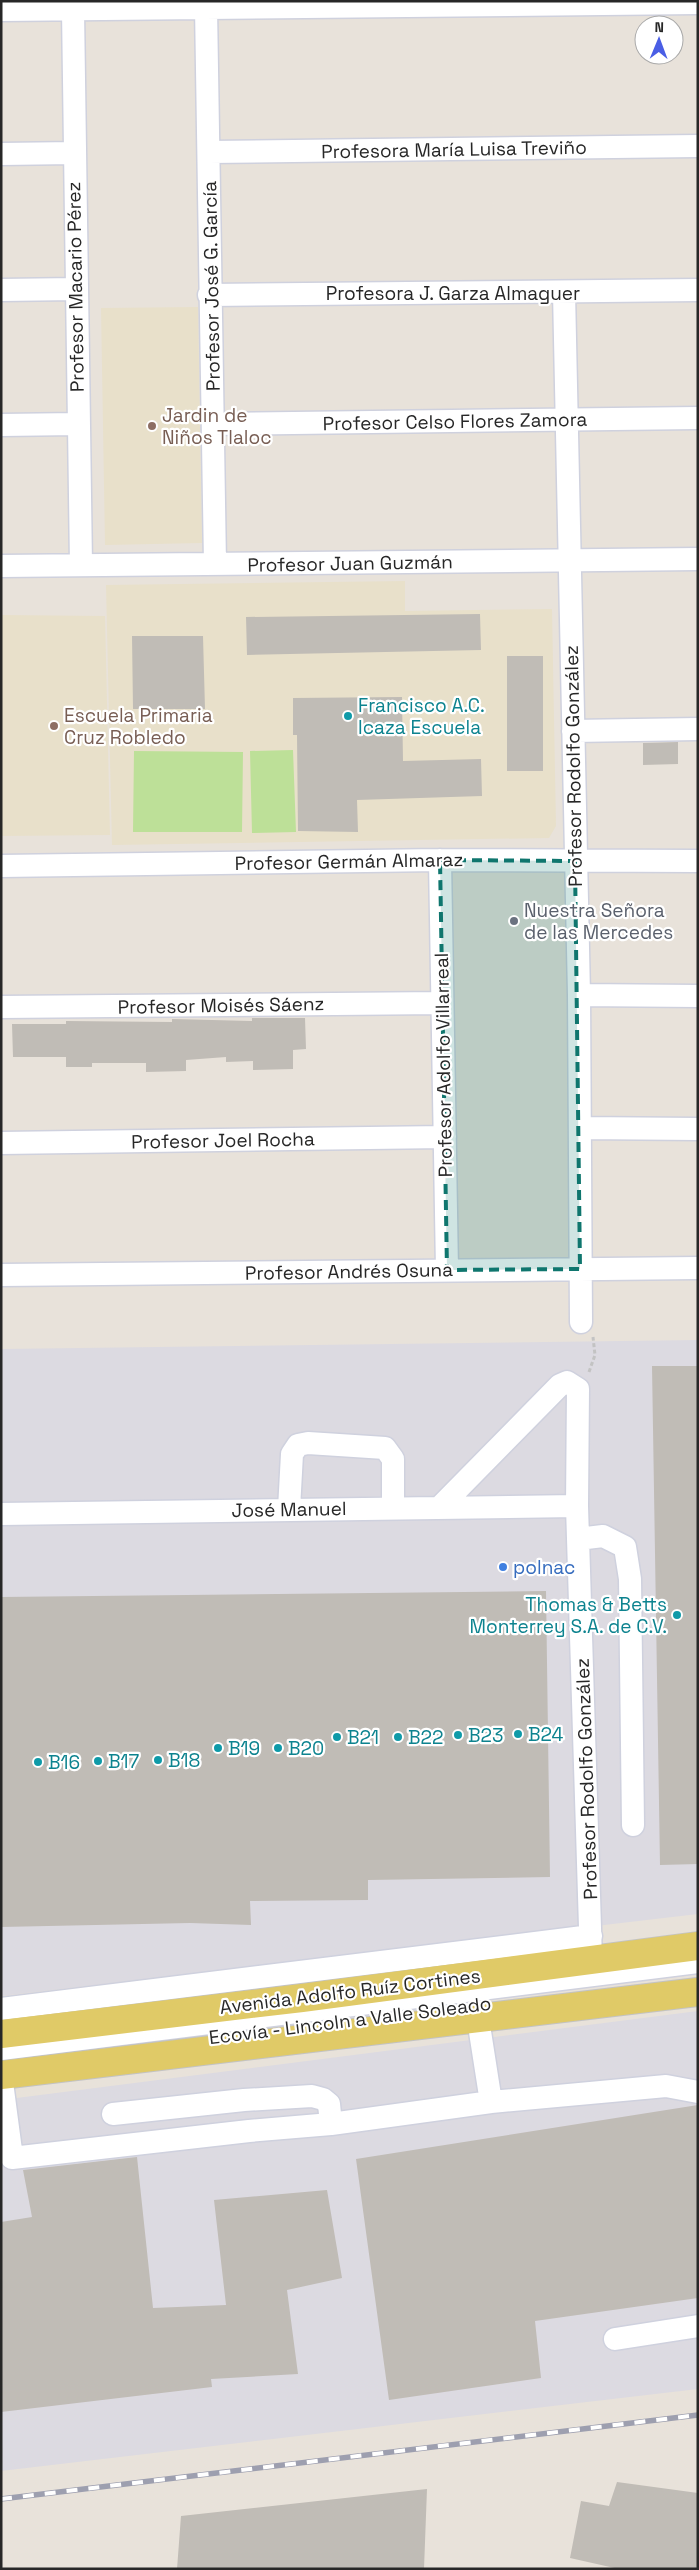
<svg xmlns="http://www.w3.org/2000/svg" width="699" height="2570" viewBox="0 0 699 2570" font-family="'Space Grotesk',sans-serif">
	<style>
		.industrial { fill: #dcdae1 }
		.education { fill: #e8e0ca }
		.pitch { fill: #bde098 }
		.building { fill: #c0bcb6 }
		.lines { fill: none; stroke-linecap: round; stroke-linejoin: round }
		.minor-casing { stroke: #cfd1de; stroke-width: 25 }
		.major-casing { stroke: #c3c3c3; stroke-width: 30 }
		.path { stroke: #c3c3c3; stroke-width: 3; stroke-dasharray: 4 2.5; stroke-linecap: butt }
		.minor { stroke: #fff; stroke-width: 22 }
		.major { stroke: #e0ca67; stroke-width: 28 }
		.rail-casing { stroke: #9d9faf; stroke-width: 5.5 }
		.rail { stroke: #fff; stroke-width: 4; stroke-dasharray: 11; stroke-linecap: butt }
		.marked { fill: #0f766e; fill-opacity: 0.2; stroke: #0f766e; stroke-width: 4; stroke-dasharray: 10 6; stroke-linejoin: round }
		.education-dot { fill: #8d6e63; stroke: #fff; stroke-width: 2 }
		.culture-dot { fill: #0f9aa8; stroke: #fff; stroke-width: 2 }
		.worship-dot { fill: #6b7280; stroke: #fff; stroke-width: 2 }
		.shop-dot { fill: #3f7fe0; stroke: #fff; stroke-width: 2 }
		.labels { text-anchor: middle; stroke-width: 4.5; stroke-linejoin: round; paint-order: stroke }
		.street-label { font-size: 19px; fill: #272727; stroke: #fff }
		.education-label { font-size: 19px; fill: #785e54; stroke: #fff; text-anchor: start }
		.culture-label { font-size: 19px; fill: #0d838f; stroke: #fff; text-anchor: start }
		.worship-label { font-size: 19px; fill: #5b616d; stroke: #fff; text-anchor: start }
		.shop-label { font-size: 19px; fill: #366cbe; stroke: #fff; text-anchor: start }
	</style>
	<rect width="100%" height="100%" fill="#e8e2da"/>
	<path class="industrial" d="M698,1340V1914L1,1996V1349Z
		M698,2011V2389L1,2471V2100Z"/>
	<path class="education" d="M198,307L202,543L105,545L101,308Z
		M405,581V611L552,609L556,826L549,838L112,845L106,585Z
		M1,615L105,616L110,835L1,836Z"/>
	<path class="pitch" d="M293,750L296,832L252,833L250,751Z
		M134,751L243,752L242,832H133Z"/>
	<path class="building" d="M480,614L481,650L247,655L246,617Z
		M132,636H203L205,709H133Z
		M507,656H543V771H507Z
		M402,697L403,761L481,759L482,796L357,800L358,832L298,831L297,735H293V698Z
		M678,742V764L643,765V743Z
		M252,1018H305L306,1049L293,1050V1069L253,1070V1061L226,1062V1057L186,1060V1071L146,1072V1063H92V1067H66V1057H13L12,1024H66V1021L172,1022V1019L252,1021Z
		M652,1366H698V1864L660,1865Z
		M546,1591L550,1877L368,1880V1900L250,1901L251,1925L190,1923L1,1927V1597Z
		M698,2105V2298L535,2321L541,2378L389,2400L356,2159Z
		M137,2157L153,2308L226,2305L214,2200L327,2190L342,2278L287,2290L298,2374L211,2379L212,2387L1,2412V2222L32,2217L23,2170Z
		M617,2482L698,2493V2569H619L570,2558L581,2501L609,2506Z
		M427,2489L424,2569H177L181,2516Z"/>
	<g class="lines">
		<g class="minor-casing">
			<path id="minor" d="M206,7L215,564
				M1,10L698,3
				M73,10L81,565
				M209,152L698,146
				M1,154L74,153
				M1,290L76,289
				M564,292L579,995L581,1322
				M209,295L698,290
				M213,424L698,418
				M1,425L77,424
				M1,566L698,559
				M573,731L698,729
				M440,860L447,1270
				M1,866L440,860L698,861
				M579,995L698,996
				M1,1007L441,1003
				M581,1128L698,1129
				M1,1143L445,1137
				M1,1275L698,1268
				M440,1507L560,1385L567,1382L578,1389L577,1506L591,1960
				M289,1509L292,1454L298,1445L308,1443L385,1448L393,1459V1508
				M1,1514L577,1506
				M578,1539L603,1536L625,1547L630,1579L633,1825
				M1,2009L591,1936
				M478,2019L491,2102
				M1,2049L698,1962
				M1,2075L12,2158L249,2131L331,2124L491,2102L666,2086L698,2092
				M113,2114L244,2100L312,2096L323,2099L329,2104L331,2124
				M615,2339L698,2326"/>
		</g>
		<g class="major-casing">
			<path id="major" d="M1,2034L302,1998L698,1946
				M1,2075L698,1992"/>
		</g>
		<path class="path" d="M589,1372L595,1355L593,1337"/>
		<use href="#minor" class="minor"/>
		<use href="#major" class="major"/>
		<g class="rail-casing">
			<path id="rail" d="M1,2499L698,2415"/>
		</g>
		<use href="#rail" class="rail"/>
	</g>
	<path class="marked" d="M440,860L575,861L580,1269L447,1270Z"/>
	<g class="education-dot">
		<circle cx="152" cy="426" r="5"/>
		<circle cx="54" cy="726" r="5"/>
	</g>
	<g class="culture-dot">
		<circle cx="348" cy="716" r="5"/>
		<circle cx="677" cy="1615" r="5"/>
		<circle cx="518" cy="1734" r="5"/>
		<circle cx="458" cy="1735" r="5"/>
		<circle cx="337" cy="1737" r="5"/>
		<circle cx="398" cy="1737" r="5"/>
		<circle cx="218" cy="1748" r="5"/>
		<circle cx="278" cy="1748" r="5"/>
		<circle cx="158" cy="1760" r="5"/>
		<circle cx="98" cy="1761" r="5"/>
		<circle cx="38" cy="1762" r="5"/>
	</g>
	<circle class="worship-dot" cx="514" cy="921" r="5"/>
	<circle class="shop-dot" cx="503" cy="1567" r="5"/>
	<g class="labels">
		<g class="street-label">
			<text transform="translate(454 149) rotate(-1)" y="7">Profesora María Luisa Treviño</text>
			<text transform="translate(211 286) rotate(-91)" y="7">Profesor José G. García</text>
			<text transform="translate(75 287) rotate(-91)" y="7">Profesor Macario Pérez</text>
			<text x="453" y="300">Profesora J. Garza Almaguer</text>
			<text transform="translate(455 421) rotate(-1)" y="7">Profesor Celso Flores Zamora</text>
			<text transform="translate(350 563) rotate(-1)" y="7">Profesor Juan Guzmán</text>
			<text transform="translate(573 766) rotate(-91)" y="7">Profesor Rodolfo González</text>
			<text transform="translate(349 861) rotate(-1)" y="7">Profesor Germán Almaraz</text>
			<text transform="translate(221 1005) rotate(-1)" y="7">Profesor Moisés Sáenz</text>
			<text transform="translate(443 1065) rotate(-91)" y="7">Profesor Adolfo Villarreal</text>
			<text transform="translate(223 1140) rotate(-1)" y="7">Profesor Joel Rocha</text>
			<text transform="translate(349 1271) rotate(-1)" y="7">Profesor Andrés Osuna</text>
			<text transform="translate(289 1509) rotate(-1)" y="7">José Manuel</text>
			<text transform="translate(586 1779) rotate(-92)" y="7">Profesor Rodolfo González</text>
			<text transform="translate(350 1991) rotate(-7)" y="7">Avenida Adolfo Ruíz Cortines</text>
			<text transform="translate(350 2020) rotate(-7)" y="7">Ecovía - Lincoln a Valle Soleado</text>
		</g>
		<g class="education-label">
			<text x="162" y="422">Jardin de<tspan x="162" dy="22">Niños Tlaloc</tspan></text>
			<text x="64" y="722">Escuela Primaria<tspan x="64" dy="22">Cruz Robledo</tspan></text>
		</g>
		<g class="culture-label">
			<text x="358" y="712">Francisco A.C.<tspan x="358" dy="22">Icaza Escuela</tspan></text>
			<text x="667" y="1611" text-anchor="end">Thomas &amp; Betts<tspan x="667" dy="22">Monterrey S.A. de C.V.</tspan></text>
			<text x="528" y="1741">B24</text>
			<text x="468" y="1742">B23</text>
			<text x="347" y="1744">B21</text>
			<text x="408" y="1744">B22</text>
			<text x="228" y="1755">B19</text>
			<text x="288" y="1755">B20</text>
			<text x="168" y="1767">B18</text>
			<text x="108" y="1768">B17</text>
			<text x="48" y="1769">B16</text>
		</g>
		<g class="worship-label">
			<text x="524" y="917">Nuestra Señora<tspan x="524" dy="22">de las Mercedes</tspan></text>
		</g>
		<g class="shop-label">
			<text x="513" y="1574">polnac</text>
		</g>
	</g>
	<rect width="699" height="2570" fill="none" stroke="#272727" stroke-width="5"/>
	<g transform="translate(659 40) rotate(1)"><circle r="24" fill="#ffffff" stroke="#a9a9a9"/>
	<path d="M0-4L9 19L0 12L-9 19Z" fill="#4a5ee5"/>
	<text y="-8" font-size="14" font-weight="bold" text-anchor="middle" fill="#272727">N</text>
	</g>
</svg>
